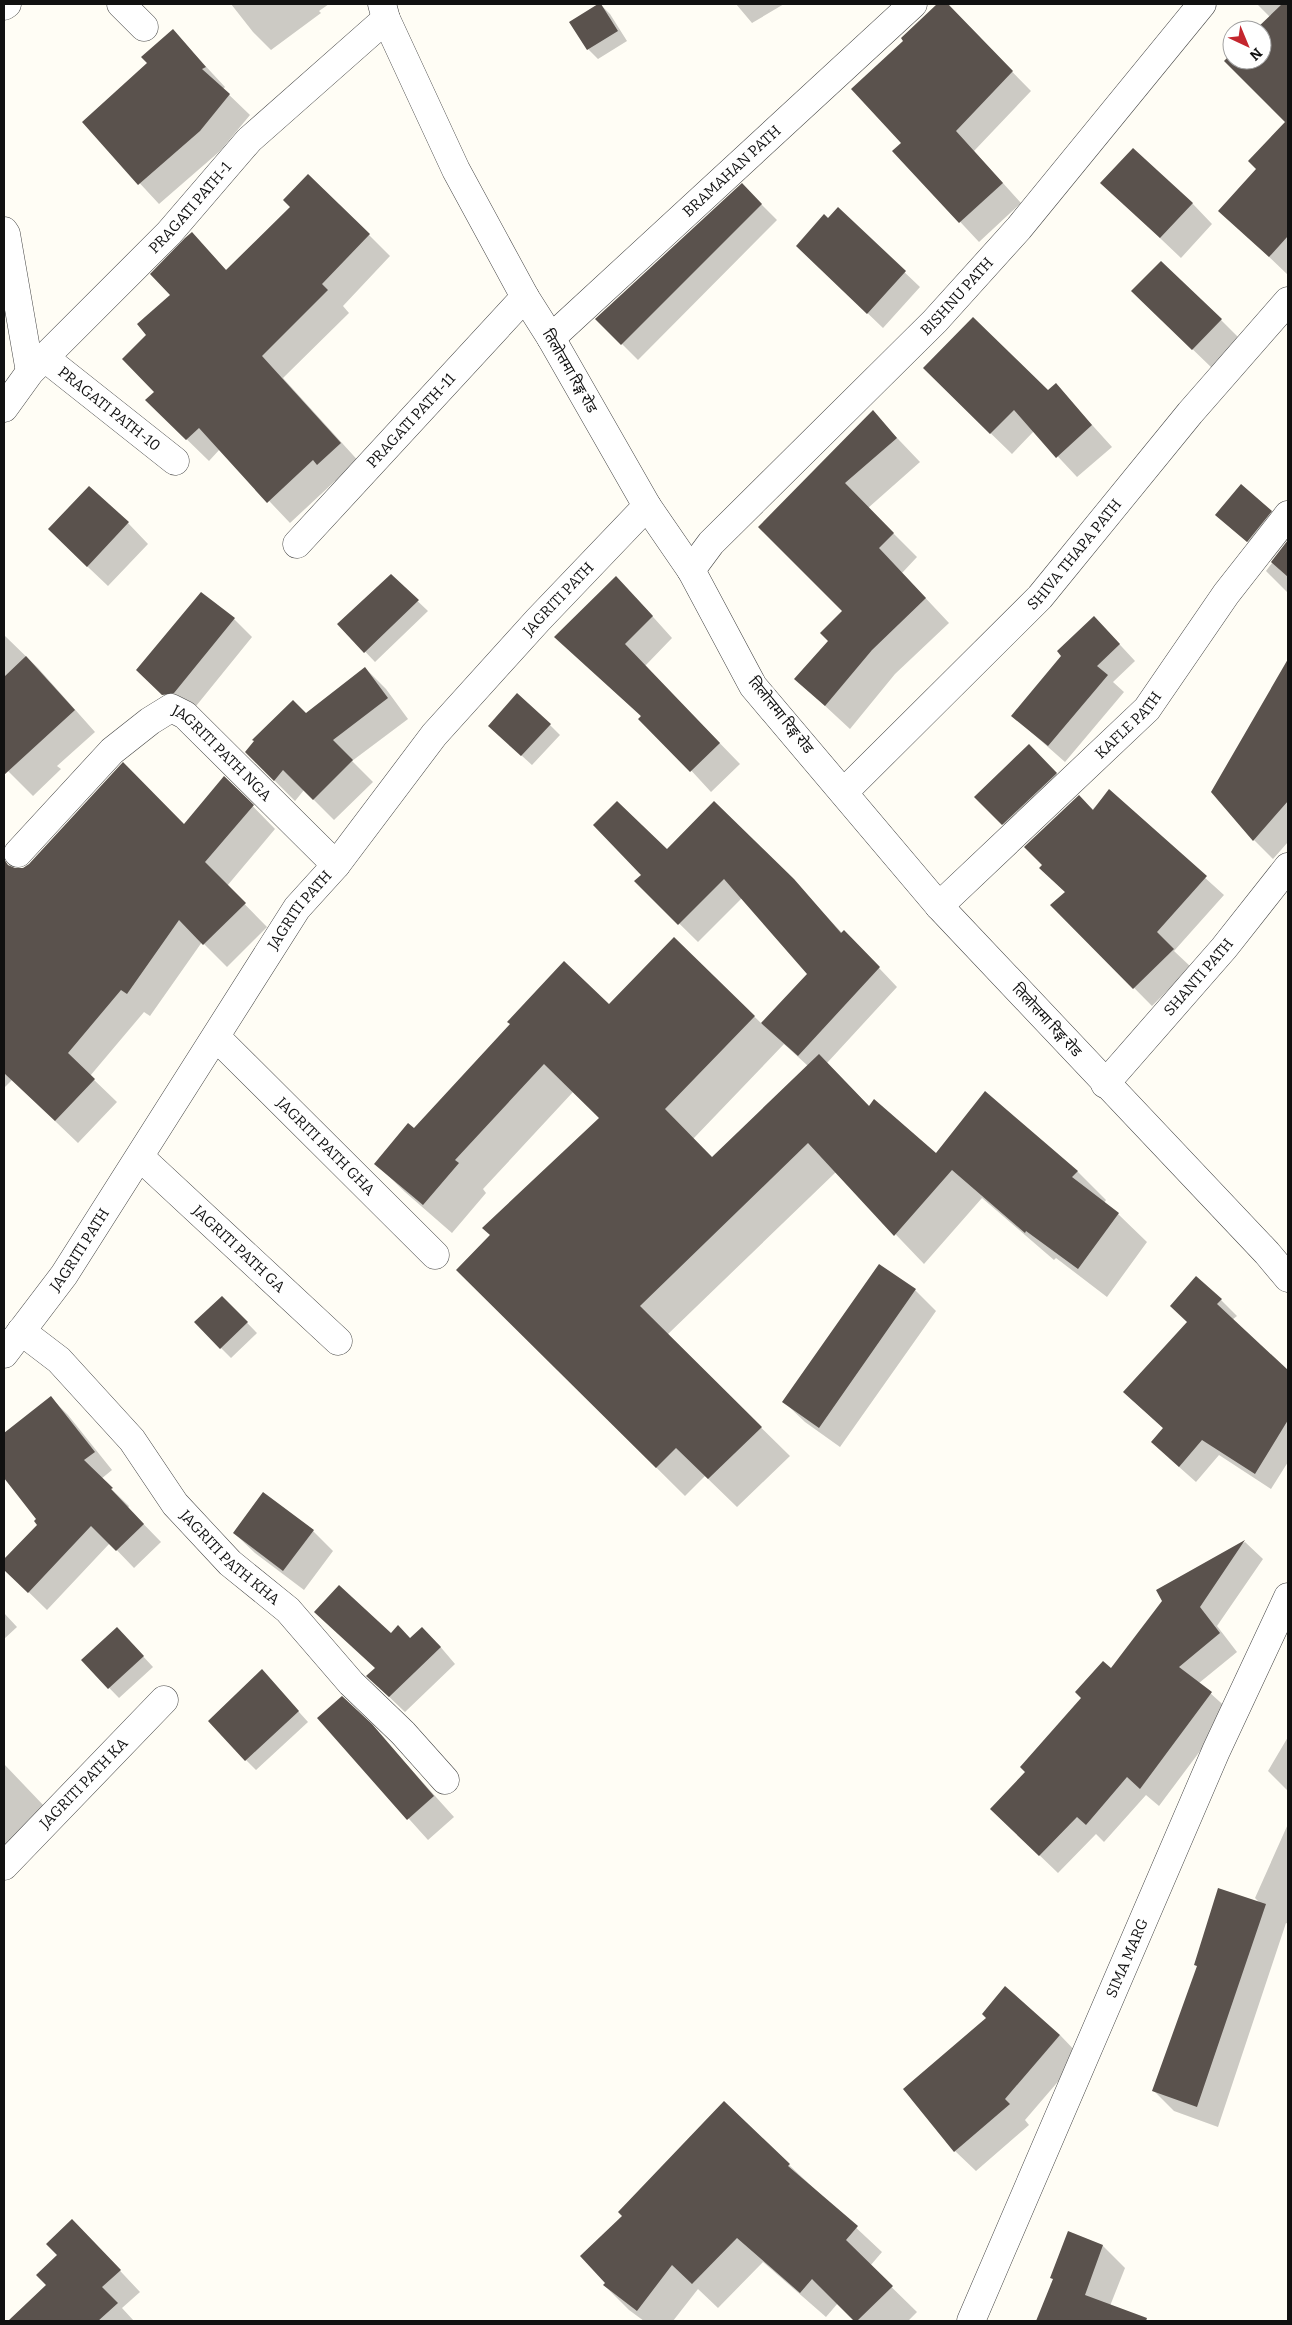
<svg xmlns="http://www.w3.org/2000/svg" width="1292" height="2325" viewBox="0 0 1292 2325" font-family="Bitter,'Noto Sans Devanagari',serif">
	<style>
		.shadow { fill: #0003; fill-rule: evenodd }
		.building { fill: #5a524d }
		.lines { fill: none; stroke-linecap: round; stroke-linejoin: round }
		.minor-casing { stroke: #444; stroke-width: 29 }
		.tertiary-casing { stroke: #444; stroke-width: 29 }
		.minor { stroke: #fff; stroke-width: 28 }
		.tertiary { stroke: #fff; stroke-width: 28 }
		.labels { text-anchor: middle; stroke-width: 5; stroke-linejoin: round; paint-order: stroke }
		.street-label { font-size: 15px; fill: #111; stroke: #fff }
	</style>
	<rect width="100%" height="100%" fill="#fffdf5"/>
	<path class="shadow" d="M231,4H329L319,11L321,13L271,50L253,32Z
		M600,4L610,14L627,41L598,59L588,49Z
		M736,4H784L752,23Z
		M938,4H946L1031,91L974,151L1021,203L979,242L894,151L903,143L905,41L903,38Z
		M1257,4H1288V275L1220,210L1257,169L1287,122L1232,60H1262V30H1257L1270,17Z
		M173,31L225,87L223,89L250,115L220,151L159,204L83,122L149,63Z
		M1102,183L1192,203L1212,224L1181,258Z
		M742,185L777,220L638,360L597,319Z
		M838,209L920,287L883,328L813,261L828,220Z
		M192,234L227,271L369,235L390,256L343,306L349,313L283,378L362,465L340,486L335,481L290,523L220,449L209,461L169,422L155,392L148,335L171,295Z
		M1154,312L1221,320L1241,340L1213,369Z
		M1056,385L1112,447L1077,477L1034,431L1012,454L945,389L1048,392Z
		M879,419L920,462L868,508L917,557L902,573L949,623L895,674L850,729L796,679L829,641L844,611L759,527Z
		M1271,511L1281,522L1258,551L1216,515Z
		M128,523L148,544L108,586L70,550Z
		M1288,542V593L1266,571Z
		M391,576L428,611L375,662L339,624Z
		M636,598L672,638L645,666L740,764L711,792L642,717L556,637Z
		M234,619L252,637L192,711L182,713L138,670Z
		M1110,634L1135,661L1113,682L1124,692L1065,762L1013,716Z
		M4,635L38,668L95,732L57,766L61,769L33,796L4,767Z
		M365,668L386,689L408,719L352,761L373,782L334,820L304,790L295,801L246,752L306,714Z
		M1288,673V842L1273,859L1254,840L1286,676Z
		M550,725L560,735L532,765L500,736Z
		M1049,766L1076,794L1023,844L976,797Z
		M225,778L275,829L227,886L267,927L227,967L202,942L150,1016L144,1012L90,1076L117,1102L78,1143L12,1080L4,1088V916L184,825Z
		M1109,791L1224,895L1174,951L1191,967L1152,1006L1052,905L1066,893L1041,868Z
		M667,850L793,880L842,933L862,950L897,987L827,1063L870,1107L936,1155L1077,1171L1106,1200L1104,1203L1118,1214L1147,1242L1107,1297L1056,1258L1054,1260L982,1198L924,1264L836,1172L667,1335L790,1456L737,1507L705,1476L685,1496L457,1270L600,1118L573,1092L483,1189L486,1193L452,1233L405,1192L376,1164L414,1130L609,1006L674,939L762,1024L808,974L742,898L698,942L636,881ZM784,1044L808,1066L712,1158L693,1139Z
		M879,1265L915,1290L936,1311L840,1447L805,1422L784,1402Z
		M222,1297L257,1333L231,1358L195,1322Z
		M1221,1300L1237,1316L1232,1320L1288,1372V1462L1271,1489L1219,1455L1196,1482L1169,1458L1164,1429L1124,1392Z
		M51,1398L68,1415L112,1470L101,1479L129,1506L128,1508L161,1542L134,1568L110,1543L47,1610L4,1568V1561L39,1525L38,1519L4,1476V1435Z
		M313,1531L333,1551L304,1590L255,1553L234,1533Z
		M1245,1542L1263,1559L1217,1626L1237,1652L1199,1683L1230,1711L1159,1806L1146,1795L1104,1842L1096,1834L1058,1873L1010,1827L1027,1773L1111,1670L1164,1601L1158,1591Z
		M4,1613L17,1627L4,1639Z
		M391,1635L438,1644L455,1664L405,1712L383,1691L376,1668Z
		M127,1639L153,1667L119,1698L83,1661Z
		M262,1671L308,1722L256,1770L246,1760Z
		M318,1718L371,1725L454,1817L428,1840Z
		M1288,1737V1791L1268,1771Z
		M4,1764L45,1807L4,1846Z
		M1288,1824V1924L1286,1923L1218,2127L1174,2111L1154,2091L1198,1967L1195,1964L1260,1903L1255,1898Z
		M1060,2035L1080,2056L1025,2120L1029,2125L976,2171L955,2151Z
		M789,2165L882,2252L870,2266L917,2312L908,2321H856L838,2303L826,2317L763,2262L718,2308L698,2289L673,2321H644L629,2310L604,2285Z
		M1069,2233L1103,2246L1125,2268L1108,2311L1119,2321H1037L1054,2280Z
		M92,2241L140,2292L122,2308L134,2321H10Z"/>
	<path class="building" d="M598,4H601L618,31L587,50L569,22Z
		M937,4H948L1013,71L956,131L1003,183L959,223L892,151L901,143L851,89L903,41L901,38Z
		M1282,4H1288V236L1269,257L1218,211L1256,169L1248,161L1285,122L1224,61L1232,53V60H1262V30H1255Z
		M173,29L206,67L202,69L230,94L200,131L138,185L82,122L147,63L141,57Z
		M1133,148L1193,203L1160,238L1100,183Z
		M308,174L370,234L322,284L328,290L262,356L341,443L317,465L313,460L267,503L199,428L186,440L145,400L154,392L122,359L146,335L137,324L170,295L150,274L185,238L192,232L226,270L290,207L283,200Z
		M742,183L762,204L621,345L595,319Z
		M838,207L906,271L867,314L796,246L824,214L828,218Z
		M1161,261L1222,319L1192,350L1131,291Z
		M973,317L1048,390L1056,383L1092,425L1056,458L1014,410L990,434L923,368Z
		M873,410L897,438L845,483L894,533L879,548L926,598L872,650L825,706L794,679L828,641L820,633L842,611L758,527Z
		M1241,484L1272,511L1247,542L1215,515Z
		M89,486L129,522L87,567L48,529Z
		M1288,540V577L1271,562Z
		M391,574L419,600L364,653L337,624Z
		M616,576L653,616L625,644L720,743L690,772L638,719L641,716L554,637Z
		M201,592L235,618L174,693L162,695L136,670Z
		M1094,616L1120,644L1097,666L1108,675L1048,746L1011,716L1061,656L1057,651Z
		M26,656L75,710L4,775V677Z
		M1288,659V801L1253,841L1211,792Z
		M365,667L388,698L333,740L353,760L313,800L283,770L274,781L245,752L254,741L252,740L293,700L306,713Z
		M517,693L551,724L521,756L488,726Z
		M1029,744L1057,773L1002,825L974,797Z
		M123,762L184,824L224,776L254,805L205,862L246,903L203,945L179,920L127,994L121,990L68,1053L95,1079L55,1121L4,1073V859L8,865L15,868H23L29,864Z
		M1109,789L1207,876L1157,932L1174,949L1133,989L1050,905L1065,892L1039,868L1042,865L1024,847L1079,795L1093,810Z
		M617,801L667,849L714,801L794,879L841,933L844,930L880,967L798,1056L761,1023L807,974L724,879L678,925L634,881L641,875L593,825Z
		M674,937L755,1016L665,1109L712,1157L819,1054L869,1106L874,1099L936,1153L985,1091L1078,1171L1072,1177L1119,1213L1078,1269L1026,1231L1025,1233L952,1170L894,1236L808,1143L640,1306L762,1427L708,1479L676,1448L656,1468L456,1270L490,1235L482,1228L599,1118L544,1064L455,1160L459,1163L423,1205L374,1164L408,1123L414,1128L510,1024L507,1022L564,961L609,1004Z
		M879,1264L916,1289L819,1428L782,1402Z
		M1196,1276L1222,1299L1217,1304L1288,1370V1420L1255,1474L1202,1440L1179,1467L1151,1442L1163,1428L1123,1392L1187,1322L1170,1306Z
		M222,1296L248,1322L220,1349L194,1322Z
		M51,1396L95,1452L84,1460L113,1488L111,1489L144,1524L116,1551L91,1526L28,1593L4,1570V1559L37,1525L34,1521L36,1519L4,1478V1433Z
		M263,1492L314,1530L283,1571L233,1533Z
		M1245,1540L1200,1607L1220,1633L1179,1667L1212,1692L1140,1789L1127,1777L1086,1825L1077,1817L1039,1856L990,1809L1025,1772L1020,1767L1081,1698L1075,1692L1103,1661L1111,1668L1162,1601L1156,1590Z
		M339,1585L391,1633L398,1625L410,1638L422,1627L441,1647L389,1697L366,1676L375,1668L314,1612Z
		M117,1627L144,1656L108,1689L81,1660Z
		M262,1669L299,1711L245,1761L208,1721Z
		M342,1696L372,1724L434,1796L407,1820L317,1718Z
		M1218,1888L1266,1904L1197,2107L1152,2091L1197,1966L1194,1965Z
		M1005,1986L1060,2035L1005,2099L1010,2104L954,2152L903,2089L986,2018L982,2014Z
		M724,2101L790,2164L788,2166L858,2226L846,2240L893,2286L857,2321H854L812,2279L800,2293L737,2238L692,2284L672,2265L637,2311L603,2285L605,2283L580,2256L622,2216L618,2212Z
		M72,2219L121,2270L102,2287L118,2303L98,2321H8L46,2285L36,2275L57,2255L46,2244Z
		M1068,2231L1103,2245L1085,2295L1147,2318L1146,2321H1036L1053,2279L1050,2278Z"/>
	<g class="lines">
		<g class="minor-casing">
			<g id="minor">
				<path d="M121,4L144,27"/>
				<path d="M4,6L7,4"/>
				<path d="M4,231L6,234L30,372"/>
				<path id="s1" d="M551,338L913,4"/>
				<path id="s2" d="M45,358L175,461"/>
				<path id="s3" d="M4,408L30,372L169,233L249,140L386,19"/>
				<path id="s4" d="M297,544L525,297"/>
				<path id="s5" d="M691,570L711,543L935,321L1019,228L1202,4"/>
				<path id="s6" d="M844,792L1040,597L1190,413L1288,301"/>
				<path id="s7" d="M18,853L112,751L150,721L171,708L185,715L336,865"/>
				<path id="s8" d="M939,906L1147,709L1226,594L1288,515"/>
				<path id="s9" d="M216,1037L435,1255"/>
				<path id="s10" d="M1105,1084L1224,948L1288,867"/>
				<path id="s11" d="M140,1157L338,1341"/>
				<path id="s12" d="M21,1331L59,1360L132,1440L175,1504L230,1563L288,1610L351,1683L403,1733L445,1780"/>
				<path id="s13" d="M4,1354L64,1275L297,908L336,865L434,735L538,620L647,506"/>
				<path id="s14" d="M4,1866L164,1700"/>
			</g>
		</g>
		<g class="tertiary-casing">
			<g id="tertiary">
				<path d="M382,4L386,19L456,170L525,297L551,338L647,506L691,570L753,686L939,906L1267,1253L1288,1278"/>
				<path id="s15" d="M971,2321L1216,1751L1288,1597"/>
			</g>
		</g>
		<use href="#minor" class="minor"/>
		<use href="#tertiary" class="tertiary"/>
	</g>
	<g class="labels">
		<g class="street-label">
			<text dy="5" stroke="none"><textPath href="#s1" startOffset="246">BRAMAHAN PATH</textPath></text>
			<text dy="5" stroke="none"><textPath href="#s3" startOffset="274">PRAGATI PATH-1</textPath></text>
			<text dy="5" stroke="none"><textPath href="#s5" startOffset="382">BISHNU PATH</textPath></text>
			<text transform="translate(570 371) rotate(60)" y="5">तिलोत्तमा रिङ्ग रोड</text>
			<text dy="5" stroke="none"><textPath href="#s2" startOffset="82">PRAGATI PATH-10</textPath></text>
			<text dy="5" stroke="none"><textPath href="#s4" startOffset="168">PRAGATI PATH-11</textPath></text>
			<text dy="5" stroke="none"><textPath href="#s6" startOffset="331">SHIVA THAPA PATH</textPath></text>
			<text dy="5" stroke="none"><textPath href="#s13" startOffset="939">JAGRITI PATH</textPath></text>
			<text transform="translate(781 715) rotate(51)" y="5">तिलोत्तमा रिङ्ग रोड</text>
			<text dy="5" stroke="none"><textPath href="#s8" startOffset="262">KAFLE PATH</textPath></text>
			<text dy="5" stroke="none"><textPath href="#s7" startOffset="280">JAGRITI PATH NGA</textPath></text>
			<text dy="5" stroke="none"><textPath href="#s13" startOffset="534">JAGRITI PATH</textPath></text>
			<text dy="5" stroke="none"><textPath href="#s10" startOffset="142">SHANTI PATH</textPath></text>
			<text transform="translate(1047 1020) rotate(47)" y="5">तिलोत्तमा रिङ्ग रोड</text>
			<text dy="5" stroke="none"><textPath href="#s9" startOffset="155">JAGRITI PATH GHA</textPath></text>
			<text dy="5" stroke="none"><textPath href="#s11" startOffset="135">JAGRITI PATH GA</textPath></text>
			<text dy="5" stroke="none"><textPath href="#s13" startOffset="129">JAGRITI PATH</textPath></text>
			<text dy="5" stroke="none"><textPath href="#s12" startOffset="310">JAGRITI PATH KHA</textPath></text>
			<text dy="5" stroke="none"><textPath href="#s14" startOffset="115">JAGRITI PATH KA</textPath></text>
			<text dy="5" stroke="none"><textPath href="#s15" startOffset="395">SIMA MARG</textPath></text>
		</g>
	</g>
	<rect width="1292" height="2325" fill="none" stroke="#111111" stroke-width="10"/>
	<g transform="translate(1247 45) rotate(136)"><circle r="24" fill="#ffffff" stroke="#a0a0a0"/>
	<path d="M0-4L9 19L0 12L-9 19Z" fill="#c4262e"/>
	<text y="-8" font-size="14" font-weight="bold" text-anchor="middle" fill="#111111">N</text>
	</g>
</svg>
